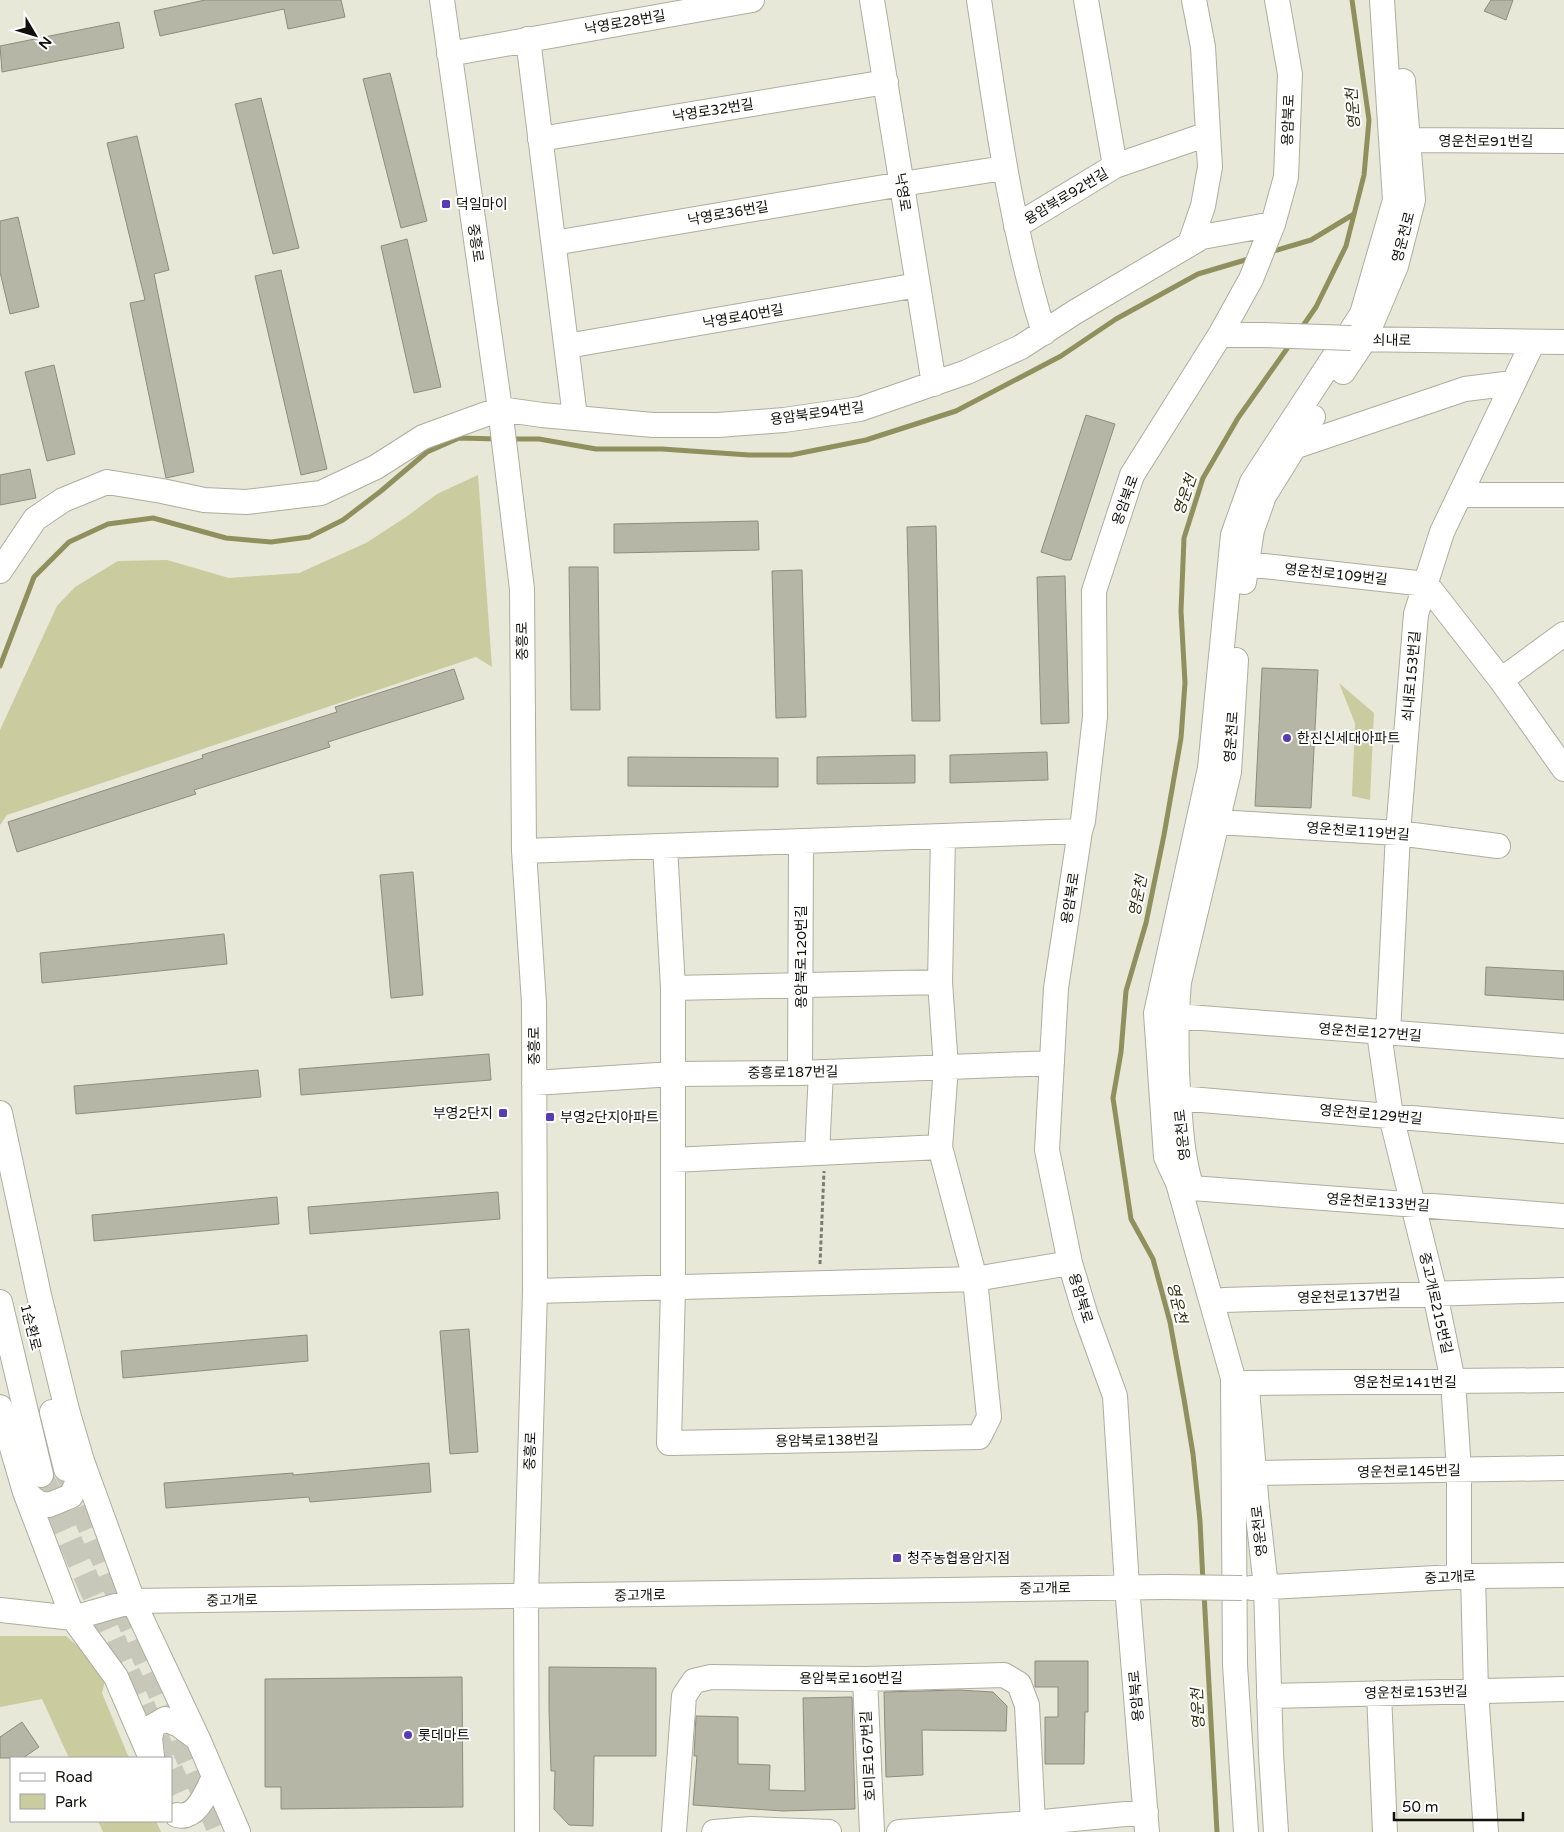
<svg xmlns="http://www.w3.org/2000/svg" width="1564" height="1832" viewBox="0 0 1564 1832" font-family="'Varela Round','Noto Sans KR',sans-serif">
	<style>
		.green { fill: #cacb9f }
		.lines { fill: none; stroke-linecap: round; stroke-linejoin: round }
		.stream { stroke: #90905e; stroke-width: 5 }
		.building { fill: #b6b6a6; stroke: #8d8d7e }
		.minor-tunnel { stroke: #c7c8b9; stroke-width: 24; stroke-dasharray: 24 12; stroke-linecap: butt }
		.minor-casing { stroke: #adae9e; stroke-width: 26 }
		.path { stroke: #7b7c71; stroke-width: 3; stroke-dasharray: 4 2.5; stroke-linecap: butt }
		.minor { stroke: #fff; stroke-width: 24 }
		.minor-bridge-casing { stroke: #adae9e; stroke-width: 26; stroke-linecap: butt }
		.minor-bridge { stroke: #fff; stroke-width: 24 }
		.poi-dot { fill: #583cb4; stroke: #fff; stroke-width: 2 }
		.labels { text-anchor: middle; stroke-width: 4; stroke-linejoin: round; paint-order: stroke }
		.street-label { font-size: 14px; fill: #11110c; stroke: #fff }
		.poi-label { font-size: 14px; fill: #11110c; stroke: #fff; text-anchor: start }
		.water-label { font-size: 15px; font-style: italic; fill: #2e2e0f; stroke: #fff }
	</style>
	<rect width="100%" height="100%" fill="#e7e8d7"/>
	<path class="green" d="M478,475L492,667L476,657L7,815L0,825V730L57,606L75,587L118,561L167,560L229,578L299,573L366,543L406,517L437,494Z
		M1339,683L1374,713L1370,800L1352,796L1355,723Z
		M0,1636H66L89,1656L105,1681L102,1693L129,1758H69L42,1699L0,1707Z
		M98,1821H156L161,1832H103Z"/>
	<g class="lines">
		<path class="stream" d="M1270,252L1311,240L1354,214
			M1300,330L1316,307L1346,246L1364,175L1369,120L1352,0
			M509,439H539L596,449H662L749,455H791L866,440L956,411L1061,356L1116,319L1198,274L1252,258
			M0,666L34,577L69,542L108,524L153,518L226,538L271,542L309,537L343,520L381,491L427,452L459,438L498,439
			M1203,1582L1200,1521L1193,1454L1184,1399L1170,1322L1153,1259L1131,1219L1113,1098L1121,1052L1126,991L1146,923L1164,835L1181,738L1185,683L1181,611L1184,538L1203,478L1238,418L1291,343
			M1204,1593L1217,1832"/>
	</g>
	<path class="building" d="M205,0H341L345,17L288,29L284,9L160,36L154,11Z
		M1491,0H1513L1506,20L1484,11Z
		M119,22L124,48L2,72L0,46Z
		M390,73L427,221L401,228L363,79Z
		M261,98L299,248L273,254L235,104Z
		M137,136L169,270L154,274L194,472L166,478L130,303L145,300L107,143Z
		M18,217L39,307L10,314L0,272V221Z
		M407,239L441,387L414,393L381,246Z
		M281,270L327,469L301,475L255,276Z
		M54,365L75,454L47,461L25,372Z
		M1086,415L1115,424L1071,560H1065L1041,552Z
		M30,469L36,498L0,505V475Z
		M758,521L759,550L614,553V524Z
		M936,526L940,721H912L907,527Z
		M569,567H598L600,710H571Z
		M802,570L806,717L776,718L772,571Z
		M1065,576L1069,723L1041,724L1037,577Z
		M1262,668L1318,670L1311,808L1255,806Z
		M454,669L464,699L328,742L330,747L194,790L196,794L17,852L8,822L203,758L202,755L337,712L335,707Z
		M1047,752L1048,780L950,783V755Z
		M915,755V783L817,784V757Z
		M628,757L778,758V787L628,786Z
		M413,872L423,995L391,998L380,875Z
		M224,934L227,964L42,983L40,953Z
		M1486,967L1564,971V1000L1485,995Z
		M489,1054L491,1080L301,1095L299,1069Z
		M258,1070L261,1097L76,1114L74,1086Z
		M498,1192L500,1219L310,1234L308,1207Z
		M277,1197L279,1224L94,1241L92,1215Z
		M469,1329L478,1452L450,1454L440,1331Z
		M307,1335L308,1361L123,1378L121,1351Z
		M429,1463L431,1492L310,1502L309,1497L166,1508L164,1483L293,1473V1475Z
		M1035,1661H1088V1712H1085L1084,1764H1045V1717H1058V1687H1035Z
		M549,1667L656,1668V1756H594L593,1826L569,1825L554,1809L555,1771H551L549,1709Z
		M462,1677L463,1807L281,1809V1787H265V1679Z
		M959,1690L993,1692L1007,1706L1006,1731L922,1730L923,1775L886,1777L884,1692Z
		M852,1697L855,1809L783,1811L693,1805L697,1756H694L696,1716L738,1717V1764L770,1765L769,1790L805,1791L803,1698Z
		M22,1722L39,1747L23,1758H0V1737Z"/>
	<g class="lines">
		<path class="minor-tunnel" d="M67,1473L142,1652L220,1832
			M41,1475L166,1758
			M171,1770L199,1832"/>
		<g class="minor-casing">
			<path id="minor" d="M442,0L500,409L522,589L524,851L534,1003L535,1291L526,1597L527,1832
				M872,0L934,384
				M979,0C996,112 1010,224 1044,333
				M1086,0L1115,166
				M528,39L575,417
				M449,54L752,0
				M540,139L886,82
				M1408,140L1564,141
				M1016,226L1115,166L1208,134
				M554,243L902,184L1004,168
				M1190,244L1203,206L1210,167L1203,47L1194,0
				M1220,335H1263
				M1352,339L1564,342
				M567,346L918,285
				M1343,372L1365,339L1396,266L1413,200L1403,81
				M1294,447L1465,389L1513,383
				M1460,495H1564
				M1246,564L1426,584L1501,680L1564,769
				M0,571L35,519L63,500L107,482L162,491L204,500L246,502L321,493L376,467L423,437L500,409L542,415L653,425H718L784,420L860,409L967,372L1021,347L1075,312L1202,237L1273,224
				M1244,582L1252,530L1264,496L1313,417
				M1501,680L1564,634
				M1217,822L1398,833L1498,846
				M665,846L673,988V1288L669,1443L979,1437L989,1417L975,1279L940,1147L946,1067L940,982L943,836
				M524,851L1080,831
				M673,988L940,982
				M1176,1016L1564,1046
				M1379,1033L1391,1116L1435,1294L1453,1381L1459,1470V1577
				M1388,1034L1398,833L1416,614L1442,532L1533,342
				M800,1073L801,841
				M534,1083L673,1074L800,1073L1052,1063
				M1178,1098L1564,1131
				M0,1113L39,1295L67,1410L82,1461L133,1601L198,1739L238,1832
				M817,1153L821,1072
				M673,1160L940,1147
				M1191,1186C1184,1162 1182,1142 1180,1117C1176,1072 1175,1027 1179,982L1229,772L1236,660
				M1192,1188L1564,1216
				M535,1291L975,1279L1070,1263
				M1224,1300L1564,1290
				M0,1302L41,1475
				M1247,1383L1564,1380
				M1247,1389L1257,1507L1266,1587L1271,1754L1276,1832
				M0,1407L25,1492L73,1618L116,1677L151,1758
				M52,1412L66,1469
				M1254,1473L1564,1468
				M25,1492L38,1503L49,1505L71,1496L79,1479L82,1461
				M1473,1576L1476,1691L1486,1832
				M1251,1588L1473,1576L1564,1575
				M0,1610L73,1618L133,1601L1166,1587
				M865,1679L872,1832
				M1379,1693L1385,1832
				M1269,1696L1564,1689
				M152,1756L150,1738L153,1726L165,1719L179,1725L198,1739
				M177,1815C197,1820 207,1791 214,1777
				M674,1832L684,1696L694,1681L711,1677L865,1679L1004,1675L1019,1684L1027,1705L1033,1823
				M714,1832L751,1829L829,1832
				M899,1832L1033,1823L1146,1812
				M1147,1832L1127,1586L1115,1396L1086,1316L1070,1263L1047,1150L1056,988L1080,831L1083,821L1095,717L1094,591L1132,475L1220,335L1251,279L1273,224L1286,177L1290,74L1277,0
				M1246,1832L1235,1665L1233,1378L1178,1183L1166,1157L1156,1013L1210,768L1233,535L1252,482L1362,314L1395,200L1382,0"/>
		</g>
		<path class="path" d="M820,1264L824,1171"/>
		<use href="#minor" class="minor"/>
		<g class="minor-bridge-casing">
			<path id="minor-bridge" d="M1263,335L1351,338
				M1166,1587L1242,1588"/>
		</g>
		<use href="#minor-bridge" class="minor-bridge"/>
	</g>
	<g class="poi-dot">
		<rect x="441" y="199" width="10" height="10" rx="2.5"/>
		<circle cx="1287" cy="738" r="5"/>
		<rect x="498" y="1108" width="10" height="10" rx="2.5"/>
		<rect x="545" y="1112" width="10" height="10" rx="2.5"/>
		<rect x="892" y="1553" width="10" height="10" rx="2.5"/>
		<circle cx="408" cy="1735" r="5"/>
	</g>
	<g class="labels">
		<g class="street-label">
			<text transform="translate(625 22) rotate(-10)" y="5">낙영로28번길</text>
			<text transform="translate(713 110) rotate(-9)" y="5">낙영로32번길</text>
			<text transform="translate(1288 120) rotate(-88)" y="5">용암북로</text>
			<text x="1486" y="146">영운천로91번길</text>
			<text transform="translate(903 192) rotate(81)" y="5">낙영로</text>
			<text transform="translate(1066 196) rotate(-31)" y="5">용암북로92번길</text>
			<text transform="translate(728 213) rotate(-10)" y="5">낙영로36번길</text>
			<text transform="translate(1403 237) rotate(-75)" y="5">영운천로</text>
			<text transform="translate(476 243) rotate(82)" y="5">중흥로</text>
			<text transform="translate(743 316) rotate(-10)" y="5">낙영로40번길</text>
			<text transform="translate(1392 340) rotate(1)" y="5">쇠내로</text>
			<text transform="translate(817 413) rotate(-8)" y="5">용암북로94번길</text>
			<text transform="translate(1125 500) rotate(-70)" y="5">용암북로</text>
			<text transform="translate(1336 574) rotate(6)" y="5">영운천로109번길</text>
			<text transform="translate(522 641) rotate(-91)" y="5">중흥로</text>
			<text transform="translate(1411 676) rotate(-85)" y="5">쇠내로153번길</text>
			<text transform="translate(1231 737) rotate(-86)" y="5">영운천로</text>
			<text transform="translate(1358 831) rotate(4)" y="5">영운천로119번길</text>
			<text transform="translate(1070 898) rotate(-81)" y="5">용암북로</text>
			<text transform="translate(801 957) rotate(-90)" y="5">용암북로120번길</text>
			<text transform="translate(1370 1032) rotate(4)" y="5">영운천로127번길</text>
			<text transform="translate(534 1046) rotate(-90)" y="5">중흥로</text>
			<text transform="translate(793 1072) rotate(-1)" y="5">중흥로187번길</text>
			<text transform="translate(1371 1114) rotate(5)" y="5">영운천로129번길</text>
			<text transform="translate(1182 1135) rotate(-96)" y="5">영운천로</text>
			<text transform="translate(1378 1202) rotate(4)" y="5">영운천로133번길</text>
			<text transform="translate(1349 1296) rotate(-2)" y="5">영운천로137번길</text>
			<text transform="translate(1081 1298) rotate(73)" y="5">용암북로</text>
			<text transform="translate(1436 1303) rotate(77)" y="5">중고개로215번길</text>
			<text transform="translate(31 1327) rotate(76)" y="5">1순환로</text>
			<text x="1405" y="1387">영운천로141번길</text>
			<text transform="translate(827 1440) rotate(-1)" y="5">용암북로138번길</text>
			<text transform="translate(530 1451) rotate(-88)" y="5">중흥로</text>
			<text transform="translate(1409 1471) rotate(-1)" y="5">영운천로145번길</text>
			<text transform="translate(1259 1531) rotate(-96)" y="5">영운천로</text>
			<text transform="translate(1450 1577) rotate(-3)" y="5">중고개로</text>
			<text transform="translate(1045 1588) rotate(-1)" y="5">중고개로</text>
			<text transform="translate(640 1595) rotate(-1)" y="5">중고개로</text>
			<text transform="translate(232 1600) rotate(-1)" y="5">중고개로</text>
			<text x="851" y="1683">용암북로160번길</text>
			<text transform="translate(1416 1692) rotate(-1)" y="5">영운천로153번길</text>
			<text transform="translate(1136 1696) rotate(-95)" y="5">용암북로</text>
			<text transform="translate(868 1756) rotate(-93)" y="5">호미로167번길</text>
		</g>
		<g class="poi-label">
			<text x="456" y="209">덕일마이</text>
			<text x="1297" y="743">한진신세대아파트</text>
			<text x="493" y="1118" text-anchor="end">부영2단지</text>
			<text x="560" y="1122">부영2단지아파트</text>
			<text x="907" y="1563">청주농협용암지점</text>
			<text x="418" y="1740">롯데마트</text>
		</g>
		<g class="water-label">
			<text transform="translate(1353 109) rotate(-94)" y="5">영운천</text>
			<text transform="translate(1185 495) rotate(-71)" y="5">영운천</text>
			<text transform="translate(1138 896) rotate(-79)" y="5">영운천</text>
			<text transform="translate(1177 1303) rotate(76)" y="5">영운천</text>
			<text transform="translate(1198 1709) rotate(-93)" y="5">영운천</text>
		</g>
	</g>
	<rect x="10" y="1757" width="162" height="65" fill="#ffffff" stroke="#a0a09e"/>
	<rect x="20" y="1773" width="25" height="8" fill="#ffffff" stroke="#a0a09e"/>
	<text x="55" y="1782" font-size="15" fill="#11110c">Road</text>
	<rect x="20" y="1794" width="25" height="15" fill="#cacb9f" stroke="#a0a09e"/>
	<text x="55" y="1807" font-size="15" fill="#11110c">Park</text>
	<g transform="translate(35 35) rotate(128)" stroke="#ffffff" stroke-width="4" paint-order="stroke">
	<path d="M0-4L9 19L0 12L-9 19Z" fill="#11110c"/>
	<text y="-8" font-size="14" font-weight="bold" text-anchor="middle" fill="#11110c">N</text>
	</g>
	<path d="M1394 1812v8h129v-8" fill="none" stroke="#11110c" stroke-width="2.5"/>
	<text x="1402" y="1812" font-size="15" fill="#11110c" stroke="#ffffff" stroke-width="4" paint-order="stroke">50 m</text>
</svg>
